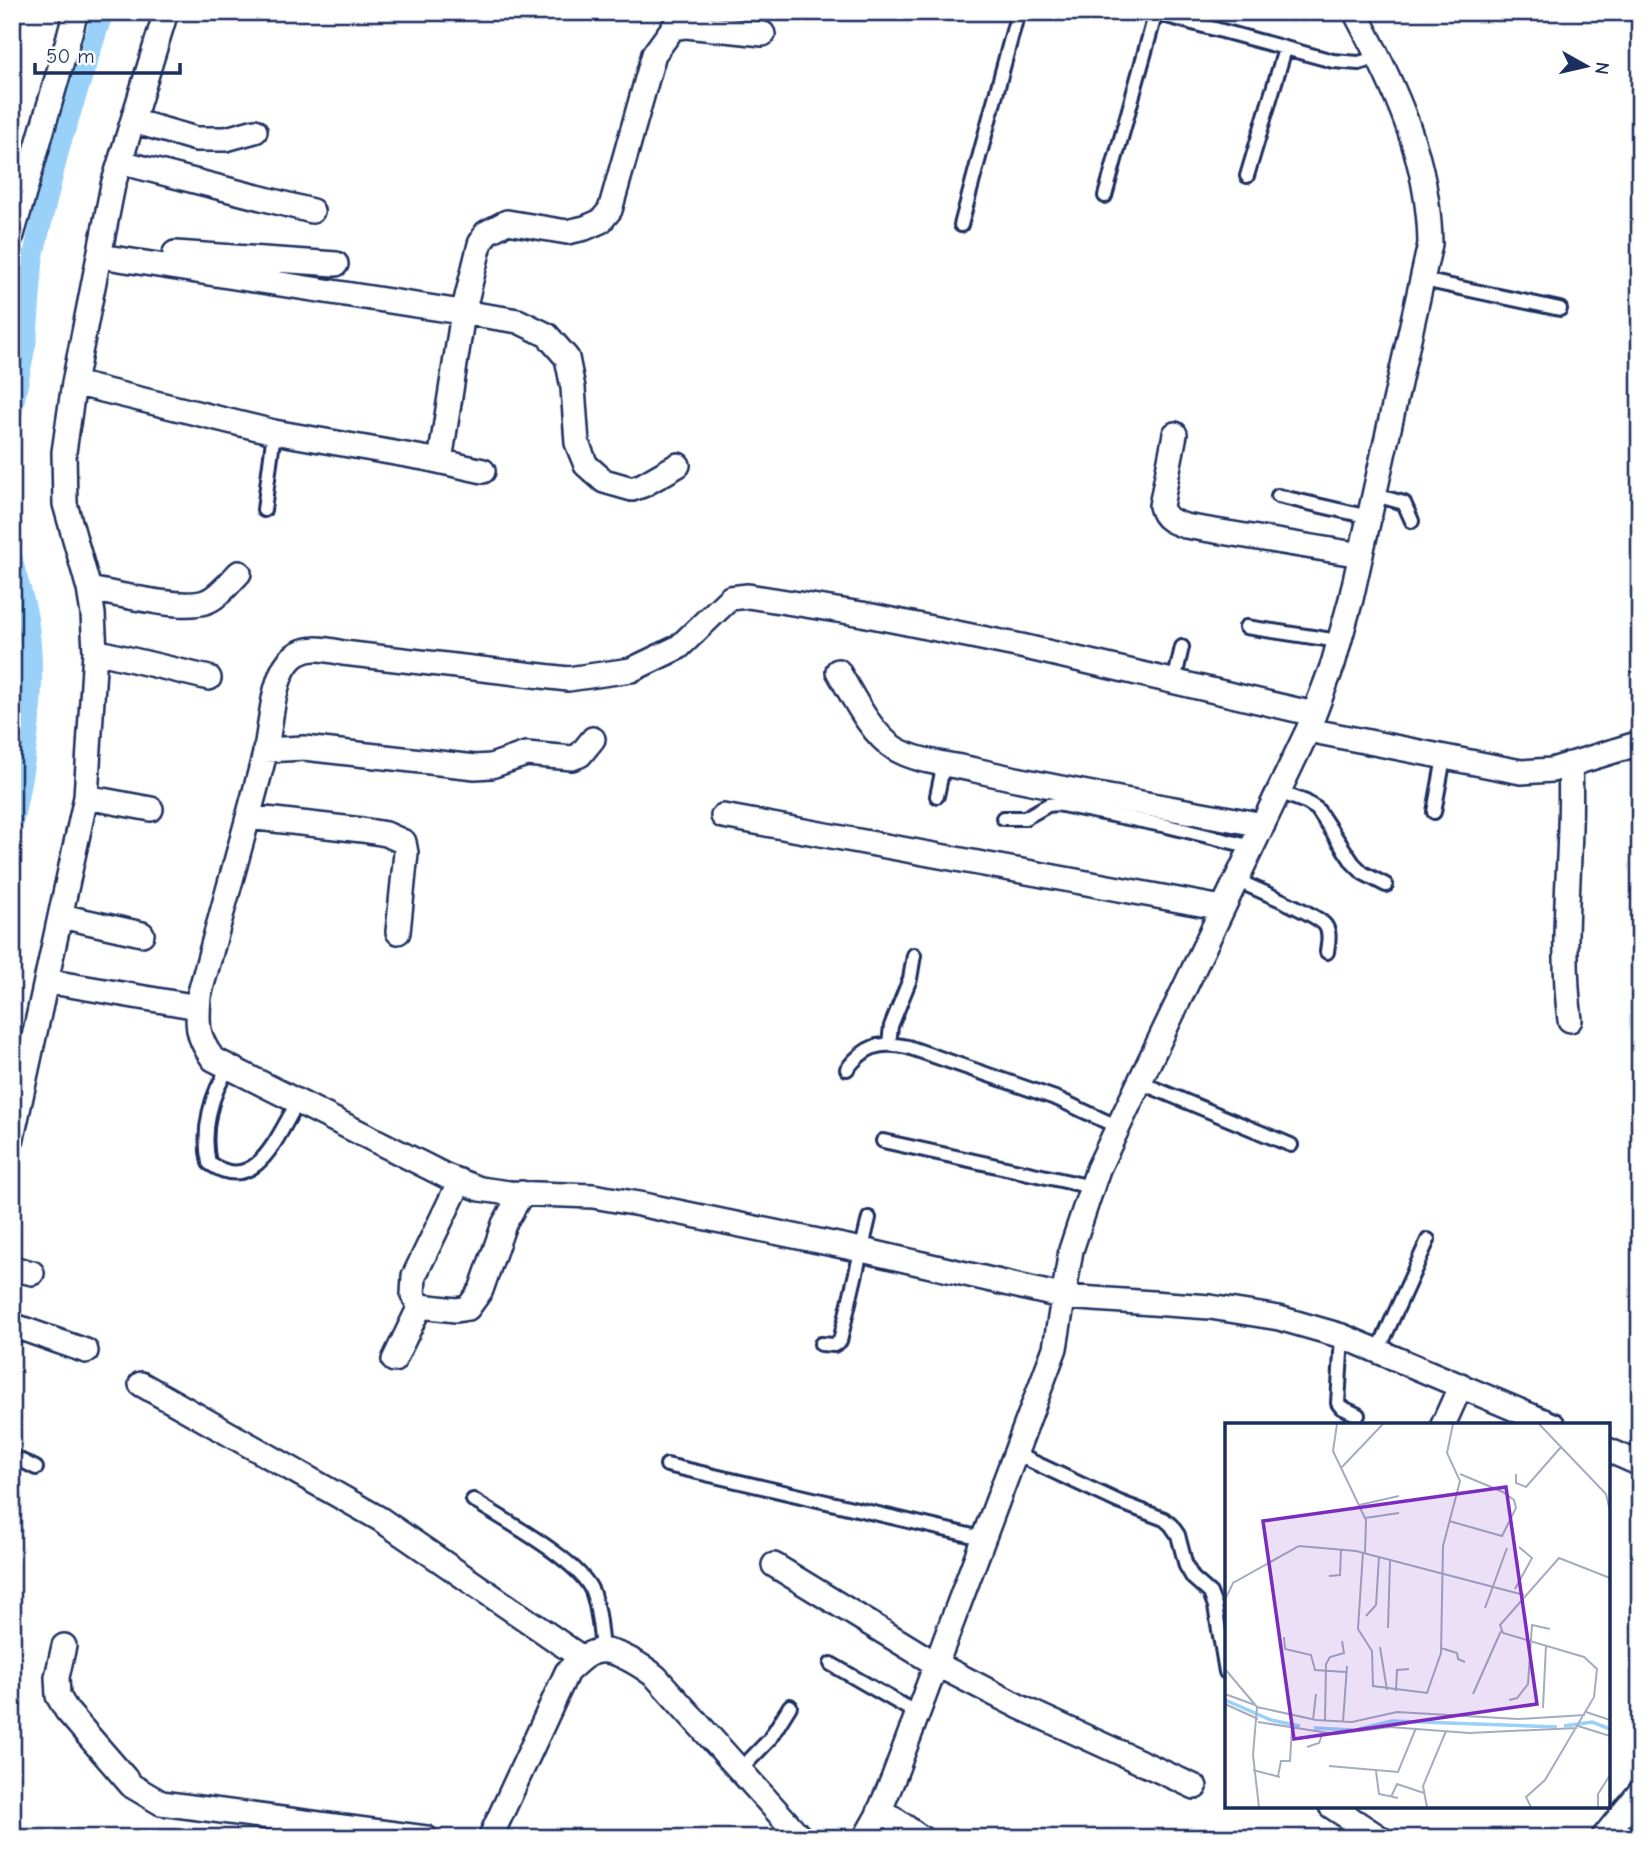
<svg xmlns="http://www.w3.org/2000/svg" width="1652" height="1850" viewBox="0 0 1652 1850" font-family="'Comic Neue',sans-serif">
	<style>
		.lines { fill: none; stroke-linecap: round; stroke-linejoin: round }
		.canal { stroke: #9ad1f9; stroke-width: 21 }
		.lane-casing { stroke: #1b2f5e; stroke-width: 18 }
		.street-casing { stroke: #1b2f5e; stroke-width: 28 }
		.lane { stroke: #fff; stroke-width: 12 }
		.street { stroke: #fff; stroke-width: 23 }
		.inset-river { fill: none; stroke: #9ad1f9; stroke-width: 3.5 }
		.inset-road { fill: none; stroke: #a4acbf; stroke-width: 2 }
		.view { fill: #7b2cbf; fill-opacity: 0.15; stroke: #7b2cbf; stroke-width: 3.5 }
		.inset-edge { fill: none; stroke: #1b2f5e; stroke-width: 3.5 }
	</style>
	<rect width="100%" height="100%" fill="#fff"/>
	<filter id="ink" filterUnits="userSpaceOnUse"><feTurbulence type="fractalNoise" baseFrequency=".0143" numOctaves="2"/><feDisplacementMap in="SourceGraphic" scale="14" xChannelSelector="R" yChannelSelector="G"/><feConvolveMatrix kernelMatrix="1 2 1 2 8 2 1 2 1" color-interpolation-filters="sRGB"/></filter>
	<g filter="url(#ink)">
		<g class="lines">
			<path class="canal" d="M12,411L27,337L33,257L60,145L103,12
				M12,558C16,578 24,597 27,616C39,685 26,759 12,826"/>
			<g class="lane-casing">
				<path id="lane" d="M1152,12L1333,61L1359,63L1378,57
					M1247,176L1285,49
					M1105,196L1156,12
					M961,225L1018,12
					M1423,280L1560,309
					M1375,495L1404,503L1412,521
					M1278,496L1369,517
					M264,510L274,432
					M1246,627L1339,641
					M1174,682L1182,647
					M1279,792L1306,802L1317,809L1353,863L1363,873L1386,885
					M937,796L944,763
					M1434,812L1444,758
					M1003,818H1025L1048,805L1057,804L1167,826L1252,847
					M1236,880C1253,888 1315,913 1325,925C1331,933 1328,943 1327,952
					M889,1044L891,1026L910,979L914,955
					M230,1067C210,1093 202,1132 209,1163C257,1196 277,1135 298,1102
					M847,1069C865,1046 879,1041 908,1047L1058,1099L1118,1127
					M1139,1082L1291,1145
					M883,1141L1092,1187
					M1342,1336L1338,1403L1341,1407L1358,1415
					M821,1344L834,1345L840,1341L869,1218
					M1378,1351L1428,1240
					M1016,1454L1119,1502L1164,1519L1171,1525L1178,1535L1186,1566L1193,1578L1210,1593L1215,1606L1226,1672
					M12,1456L36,1468
					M667,1465L982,1538
					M473,1500C502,1519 579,1560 592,1591C599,1610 600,1631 602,1650
					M831,1664L918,1714
					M740,1770L769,1740L790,1706
					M1345,1838L1353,1820"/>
			</g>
			<g class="street-casing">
				<path id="street" d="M133,121L196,139H226L255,131
					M120,162L312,211
					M12,235L76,12
					M175,253L336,264
					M100,256L518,321L547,335L567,358L573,388L577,443L586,465L604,481L632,489L643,485L678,465
					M74,383L274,432L429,459L483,471
					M1175,434L1161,506C1164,519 1173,522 1185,526L1361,555
					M440,461L463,313L480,244L486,233L507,222L567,232L585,228L601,221L610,210L654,54L673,28L686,26L763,34
					M89,589C117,594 180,610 205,602C218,598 230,582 239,573
					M95,651L209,678
					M838,671C852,694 870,733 894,748C916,762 950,764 975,770C1070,792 1167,807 1263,825
					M1314,714L1021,646L862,614L748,596L730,598L679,647L631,670L568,679L343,653C325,649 303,644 289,661C272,681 271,727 265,753C244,835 221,915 199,996C197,1024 196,1036 213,1059L446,1176L480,1189L509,1193L593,1196L639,1204L862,1250L1065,1297L1210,1307L1279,1318L1342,1336L1553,1425
					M1308,730L1521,772L1552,770L1640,743
					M265,750L304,748L475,767L491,766L526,754L572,758L580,755L593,739
					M86,797L151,809
					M723,816L1222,908
					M248,817L362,830L386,834L404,842L406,853L398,932
					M61,916L142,934
					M46,981L198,1007
					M1570,1020C1559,935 1574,850 1570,764
					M12,1138L86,797L95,651L93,614L89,589L65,504L64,452L74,383L113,185L166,12
					M12,1268L32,1273
					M420,1306L413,1295L414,1276L460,1181
					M12,1325L86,1351
					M394,1360L420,1306L456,1310L468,1308L481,1290L504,1224L522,1193
					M141,1384L380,1519L582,1658
					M1443,1425L1461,1385
					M1608,1450L1640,1464
					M774,1565L936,1664L1020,1707L1195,1787
					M64,1646L57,1677L58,1696L67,1711L132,1786L161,1803L426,1838
					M1331,1806L1380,1838
					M880,1809L921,1838
					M490,1838L567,1672C577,1663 586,1652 600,1651C616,1649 644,1667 656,1677L801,1838
					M865,1838L877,1817L893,1779L1055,1348L1071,1250L1098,1169L1308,730L1333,664L1351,599L1430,244C1429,158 1395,87 1355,12
					M1603,1838L1640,1792"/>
			</g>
			<use href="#lane" class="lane"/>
			<use href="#street" class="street"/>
		</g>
	</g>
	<g transform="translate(1225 1423)">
		<rect width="385" height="385" fill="#fff"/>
		<path class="inset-river" d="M0,277L46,297L75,303M339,303L367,299L385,306M89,305L127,307M134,306L167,298L332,304"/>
		<path class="inset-road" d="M112,1L108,28L141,97L140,130M314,1L381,71L385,88M117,44L158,1M291,51V60L301,64L336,24M134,82L174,73M140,95L174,90M224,98L277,113L291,85L289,77L278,69L235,51M138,129L133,206L147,228L148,263L202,270L216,230L218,123L235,58L222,30L228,1M104,153L115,152L116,126M290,166L307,135L294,124M0,177L8,160L74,123L131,128L299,172M260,185L282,125M141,193L151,182L154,134M163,205L165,138M59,214L60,226L86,232L90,247L121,249M155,224L162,267M216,225L232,230L233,236L240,239M0,246L32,284L91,297L127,299L172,289L293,296L360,292M171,268L172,247L184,246M0,271L30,282M248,271L276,208M284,277L292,275L303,261L307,202L325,206M0,281L33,296M32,284L28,332L34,384M318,285L321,222M361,289L385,297M88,297L91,271M100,298L101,241L105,234L119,230L117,218M33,299L110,311L165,304L244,310L352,305M118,299L122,243M353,303L385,313M82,324L94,320L98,309M104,343L173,349L191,305M28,347L55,354M151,348L154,371L173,375M53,353L56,338H65L67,305M166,374L172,361L199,370M202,384L198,363L221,308M306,384L301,374L320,357L369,274L372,246L359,234L278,210L275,202L334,135L385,155M373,384V371L385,352"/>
		<path class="view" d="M281,64L312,281L69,316L38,98Z"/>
		<rect width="385" height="385" class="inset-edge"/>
	</g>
	<rect width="1652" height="1850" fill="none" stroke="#fff" stroke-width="42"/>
	<rect x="21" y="21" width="1610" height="1808" fill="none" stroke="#1b2f5e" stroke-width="2.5" filter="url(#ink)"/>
	<g transform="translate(1586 66) rotate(98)" stroke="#ffffff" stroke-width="5" paint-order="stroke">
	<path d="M0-5L12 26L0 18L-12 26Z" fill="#1b2f5e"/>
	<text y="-10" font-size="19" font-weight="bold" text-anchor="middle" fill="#1b2f5e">N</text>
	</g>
	<path d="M35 63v10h145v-10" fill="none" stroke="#1b2f5e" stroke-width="3.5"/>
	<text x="46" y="63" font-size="21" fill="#1b2f5e" stroke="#ffffff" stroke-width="5" paint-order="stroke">50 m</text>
</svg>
